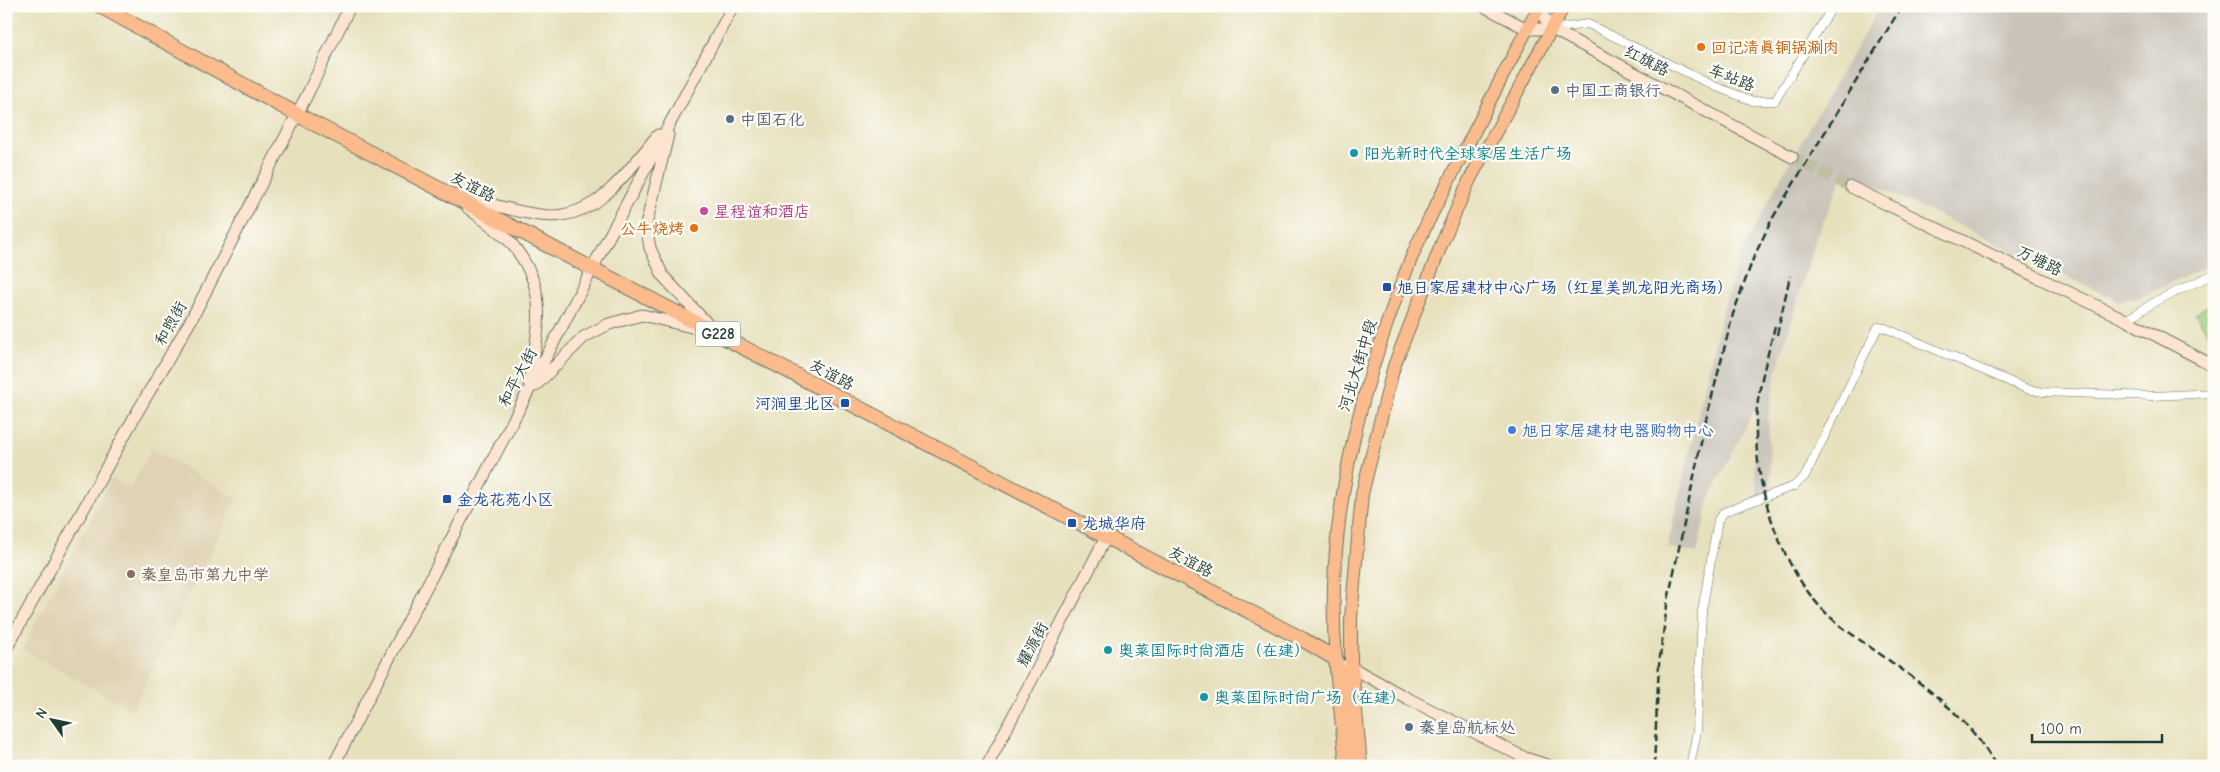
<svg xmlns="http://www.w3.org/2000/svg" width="2220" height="772" viewBox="0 0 2220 772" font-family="'Comic Neue','LXGW WenKai TC',sans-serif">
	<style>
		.built { fill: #e0d3b5 }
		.industrial { fill: #c9c3b8 }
		.green { fill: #a0ca76; stroke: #608455 }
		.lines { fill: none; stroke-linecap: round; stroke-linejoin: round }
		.secondary-tunnel { stroke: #bfbfa1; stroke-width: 11; stroke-dasharray: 11 5.5; stroke-linecap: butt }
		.street-casing { stroke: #657664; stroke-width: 9 }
		.secondary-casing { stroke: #657664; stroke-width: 13 }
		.primary-casing { stroke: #657664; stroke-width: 14 }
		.highway-casing { stroke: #657664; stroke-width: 16 }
		.street { stroke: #fff; stroke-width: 8 }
		.secondary { stroke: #fde4d1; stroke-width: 11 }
		.primary { stroke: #fbbb8c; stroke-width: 12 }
		.highway { stroke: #fbbb8c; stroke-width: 14 }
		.rail { stroke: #1f3d34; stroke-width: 2.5; stroke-dasharray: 8 4; stroke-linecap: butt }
		.food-dot { fill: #e8710a; stroke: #fdfcf7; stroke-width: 2 }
		.service-dot { fill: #5c6f8a; stroke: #fdfcf7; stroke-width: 2 }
		.culture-dot { fill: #0f9aa8; stroke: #fdfcf7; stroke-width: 2 }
		.hotel-dot { fill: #d1479c; stroke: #fdfcf7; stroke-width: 2 }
		.transit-dot { fill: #1a4fb4; stroke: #fdfcf7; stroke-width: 2 }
		.shop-dot { fill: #3f7fe0; stroke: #fdfcf7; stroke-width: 2 }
		.education-dot { fill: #8d6e63; stroke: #fdfcf7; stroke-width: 2 }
		.labels { text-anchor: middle; stroke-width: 4.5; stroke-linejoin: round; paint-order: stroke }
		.shield { fill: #fdfcf7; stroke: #62766e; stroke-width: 1 }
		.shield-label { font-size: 15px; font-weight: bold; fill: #1f3d34 }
		.food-label { font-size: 16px; fill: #c56008; stroke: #fdfcf7; text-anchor: start }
		.street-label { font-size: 16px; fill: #1f3d34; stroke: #fdfcf7 }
		.service-label { font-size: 16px; fill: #4e5e75; stroke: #fdfcf7; text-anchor: start }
		.culture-label { font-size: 16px; fill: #0d838f; stroke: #fdfcf7; text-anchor: start }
		.hotel-label { font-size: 16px; fill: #b23c85; stroke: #fdfcf7; text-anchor: start }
		.transit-label { font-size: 16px; fill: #164399; stroke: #fdfcf7; text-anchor: start }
		.shop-label { font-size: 16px; fill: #366cbe; stroke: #fdfcf7; text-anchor: start }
		.education-label { font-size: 16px; fill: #785e54; stroke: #fdfcf7; text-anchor: start }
	</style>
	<rect width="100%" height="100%" fill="#fdfcf7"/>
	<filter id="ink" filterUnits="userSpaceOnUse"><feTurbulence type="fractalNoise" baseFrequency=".02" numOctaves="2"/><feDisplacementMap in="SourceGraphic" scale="10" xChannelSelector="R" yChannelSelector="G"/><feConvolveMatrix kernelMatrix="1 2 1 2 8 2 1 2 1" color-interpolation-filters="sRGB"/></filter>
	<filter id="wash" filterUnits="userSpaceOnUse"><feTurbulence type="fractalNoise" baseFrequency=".0096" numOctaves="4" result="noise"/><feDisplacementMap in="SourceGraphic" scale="20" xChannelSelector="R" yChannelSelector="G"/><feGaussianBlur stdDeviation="1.12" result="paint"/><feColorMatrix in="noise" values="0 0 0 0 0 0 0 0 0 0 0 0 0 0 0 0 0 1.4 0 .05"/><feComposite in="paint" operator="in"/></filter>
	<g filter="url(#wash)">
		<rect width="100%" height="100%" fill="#e7e0bc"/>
		<path class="built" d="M152,448L237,499L132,710L22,649L112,478L130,488Z"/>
		<path class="industrial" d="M1880,6H2214V263L2141,297L2118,301L1845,171L1816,238L1778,367L1768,416L1771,488L1757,494L1755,470L1756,407L1709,499L1697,553L1667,547L1721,316L1740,256L1784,172Z"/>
		<path class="green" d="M2213,302L2214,339L2212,340L2195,314Z"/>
	</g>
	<g filter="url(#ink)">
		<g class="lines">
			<path class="secondary-tunnel" d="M1792,157L1851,187"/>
			<g class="street-casing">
				<path id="street" d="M1552,29L1588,24L1714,86L1753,101H1775L1833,6
					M2126,320L2158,300L2214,274
					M1690,766L1697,731L1702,611L1718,520L1724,512L1794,486L1805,476L1878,327L1885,328L2027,389L2043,392L2153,396L2214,393"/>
			</g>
			<g class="secondary-casing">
				<path id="secondary" d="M1483,6L1527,29H1552L1792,157
					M1534,6L1538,8L1552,29
					M668,135L646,225L650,248L663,276L712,329
					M1851,187L2126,320L2214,366
					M460,196C485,202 539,220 562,215C581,212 599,201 612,188C629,172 643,153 658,135
					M468,208C482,219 501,231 512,244C551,292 538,329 529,383
					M535,386L584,337L609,324L642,315L700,329
					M6,649L135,416L191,320L309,91L350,6
					M1347,665L1405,697L1525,758L1550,766
					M333,766L605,244L733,6
					M987,766L1106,537"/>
			</g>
			<g class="primary-casing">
				<path id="primary" d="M1336,659C1324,526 1359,392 1407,269C1425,222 1451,178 1473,134C1495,91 1516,48 1540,6
					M1351,667V618L1362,494L1394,366L1442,243L1469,181L1564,6"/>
			</g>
			<g class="highway-casing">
				<path id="highway" d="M100,6L311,122L1302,639L1336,659L1347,766
					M1351,667L1360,766"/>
			</g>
			<use href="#street" class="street"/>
			<use href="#secondary" class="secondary"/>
			<use href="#primary" class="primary"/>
			<use href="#highway" class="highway"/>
			<path class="rail" d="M1775,326C1767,359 1756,393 1756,427C1755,494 1786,585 1842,627C1896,667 1963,705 1996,766
				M1777,335L1790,276
				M1654,766L1659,664L1667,605L1705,424L1733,314L1753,259L1772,219L1902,6"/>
		</g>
	</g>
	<g class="food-dot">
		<circle cx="1701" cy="47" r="5"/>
		<circle cx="694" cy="228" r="5"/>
	</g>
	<g class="service-dot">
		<circle cx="1555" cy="90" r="5"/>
		<circle cx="730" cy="119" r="5"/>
		<circle cx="1409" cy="727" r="5"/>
	</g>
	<g class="culture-dot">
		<circle cx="1354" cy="153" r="5"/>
		<circle cx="1108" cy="650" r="5"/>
		<circle cx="1204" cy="697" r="5"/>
	</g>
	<circle class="hotel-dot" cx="704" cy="211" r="5"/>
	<g class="transit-dot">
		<rect x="1382" y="282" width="10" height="10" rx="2.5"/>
		<rect x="840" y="398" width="10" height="10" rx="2.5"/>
		<rect x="442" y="494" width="10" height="10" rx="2.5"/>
		<rect x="1067" y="518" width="10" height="10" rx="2.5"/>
	</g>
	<circle class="shop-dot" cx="1512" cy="430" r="5"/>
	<circle class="education-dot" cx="131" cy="574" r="5"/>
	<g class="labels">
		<rect class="shield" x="695.5" y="321.5" width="45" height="25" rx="4"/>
		<g class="shield-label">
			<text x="718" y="339">G228</text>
		</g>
		<g class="food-label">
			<text x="1711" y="53">回记清真铜锅涮肉</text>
			<text x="684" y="234" text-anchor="end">公牛烧烤</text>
		</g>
		<g class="street-label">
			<text transform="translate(1647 60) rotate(27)" y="6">红旗路</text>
			<text transform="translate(1732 77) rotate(21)" y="6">车站路</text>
			<text transform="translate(473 186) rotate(27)" y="6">友谊路</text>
			<text transform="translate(2040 260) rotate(26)" y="6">万塘路</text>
			<text transform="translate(170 323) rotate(-61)" y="6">和煦街</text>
			<text transform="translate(1357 365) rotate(-73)" y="6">河北大街中段</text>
			<text transform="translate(832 374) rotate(28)" y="6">友谊路</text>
			<text transform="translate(517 377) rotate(-62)" y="6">和平大街</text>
			<text transform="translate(1191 561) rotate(28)" y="6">友谊路</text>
			<text transform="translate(1032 644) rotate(-62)" y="6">耀源街</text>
		</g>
		<g class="service-label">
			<text x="1565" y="96">中国工商银行</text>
			<text x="740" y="125">中国石化</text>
			<text x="1419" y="733">秦皇岛航标处</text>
		</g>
		<g class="culture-label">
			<text x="1364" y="159">阳光新时代全球家居生活广场</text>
			<text x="1118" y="656">奥莱国际时尚酒店（在建）</text>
			<text x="1214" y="703">奥莱国际时尚广场（在建）</text>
		</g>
		<g class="hotel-label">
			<text x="714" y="217">星程谊和酒店</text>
		</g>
		<g class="transit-label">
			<text x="1397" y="293">旭日家居建材中心广场（红星美凯龙阳光商场）</text>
			<text x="835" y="409" text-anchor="end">河涧里北区</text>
			<text x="457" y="505">金龙花苑小区</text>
			<text x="1082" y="529">龙城华府</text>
		</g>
		<g class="shop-label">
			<text x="1522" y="436">旭日家居建材电器购物中心</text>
		</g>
		<g class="education-label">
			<text x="141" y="580">秦皇岛市第九中学</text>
		</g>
	</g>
	<rect width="2220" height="772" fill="none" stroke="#fdfcf7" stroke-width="25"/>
	<g transform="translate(52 720) rotate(303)" stroke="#fdfcf7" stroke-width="4" paint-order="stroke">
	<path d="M0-4L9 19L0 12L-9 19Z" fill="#1f3d34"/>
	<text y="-8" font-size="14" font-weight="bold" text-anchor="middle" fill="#1f3d34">N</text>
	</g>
	<path d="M2032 734v8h130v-8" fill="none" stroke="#1f3d34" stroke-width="2.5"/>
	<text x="2040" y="734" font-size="15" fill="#1f3d34" stroke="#fdfcf7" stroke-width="4" paint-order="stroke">100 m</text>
</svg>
